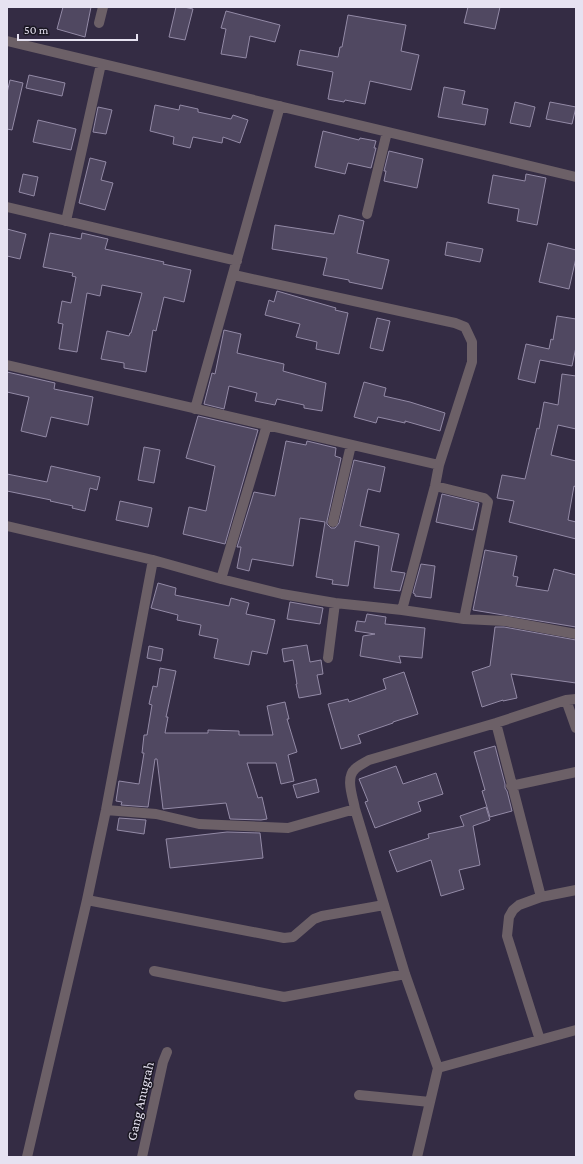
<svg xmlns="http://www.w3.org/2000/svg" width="583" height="1164" viewBox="0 0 583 1164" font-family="'Crimson Pro',serif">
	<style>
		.building { fill: #504861; stroke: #938aa6 }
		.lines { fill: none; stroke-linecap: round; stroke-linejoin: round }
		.street { stroke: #6c6067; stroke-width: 10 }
		.labels { text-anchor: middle; stroke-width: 3; stroke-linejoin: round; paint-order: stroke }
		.street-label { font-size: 14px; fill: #e6e2f1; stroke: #1a1722 }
	</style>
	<rect width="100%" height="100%" fill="#342c44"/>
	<path class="building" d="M63,7H91L85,37L57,29Z
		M176,7H184L193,9L185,40L169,37Z
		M468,7H500L495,29L464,23Z
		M226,11L280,25L275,42L250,36L246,58L221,54L226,29L221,28Z
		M348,15L406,25L401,51L419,55L411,90L370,81L365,104L345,100L344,102L328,99L333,72L297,65L300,50L338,57L340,47H342Z
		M29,75L65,83L62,96L26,88Z
		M10,80L23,83L12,130L7,129V93Z
		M444,87L465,91L462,104L488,109L485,125L438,117Z
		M515,102L535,107L530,127L510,123Z
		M550,102L576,107L572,124L546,119Z
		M155,105L179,110L180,105L198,109V112L231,119L233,115L248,120L240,143L223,137L222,143L193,137L190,148L173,144L174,137L150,131Z
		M98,107L112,110L106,134L93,132Z
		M38,120L76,129L71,150L33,142Z
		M323,131L359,140L360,138L376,141L374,148H376L371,168L348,163L345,174L315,167Z
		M389,151L423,159L417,188L384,181L386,171H384Z
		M90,158L106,162L101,180L113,183L105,210L79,203Z
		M23,174L38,177L34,196L19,192Z
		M526,174L546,178L537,225L517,221L519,209L488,203L493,175L525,181Z
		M339,215L364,221L357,253L389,260L382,289L349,282V280L323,275L327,258L272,249L275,225L334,234Z
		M7,229L26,234L20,259L7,256Z
		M50,233L81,239L82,233L108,239L105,249L164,262L163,264L191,270L184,302L164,297L156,331L153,330L146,372L124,368V363L101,359L107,331L129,336L130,333H131L142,293L102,285L100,296L87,293L77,352L59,349L63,324L58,323L62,301L71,303L76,277L72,276L73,273L43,267Z
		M447,242L483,249L480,262L445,255Z
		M548,243L576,250V258L569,289L539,282Z
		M277,291L336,308L335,310L348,313L339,354L316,349L317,342L296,337L300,324L265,315L269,300L274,302Z
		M557,316L576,319V347L572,366L540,360L535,383L518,379L526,344L549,349L551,339L553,340Z
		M377,318L390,321L383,351L370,348Z
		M224,330L241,334L237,353L284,364L283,371L326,383L322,411L304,408V405L277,399L275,405L255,401L257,393L229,386L224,409L204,404L212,373L215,374Z
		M7,372L55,383L54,389L93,397L88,425L51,417L46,437L21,431L29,397L7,392Z
		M562,374L576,376V429L558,425L551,455L576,461V487L574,486L568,520L576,522V539L509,522L514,501L497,498L502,475L525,479L537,428L539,429L544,402L558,405Z
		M364,382L386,388L384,396L410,402L445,413L440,431L405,421V423L378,417L376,423L354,417Z
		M198,416L258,430L225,544L183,534L189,507L206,511L215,466L186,458Z
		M286,441L306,445L307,441L336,448L335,456L341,458L327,521V524L331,528H335L339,523L354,460L385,467L380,492L368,489L360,526L399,534L391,571L405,573L400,591L374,588L379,546L355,541L348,586L332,584L333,580L316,577L325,522L300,518L293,566L252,559L249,571L237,568L241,547H237L254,492L275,496Z
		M144,447L160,450L154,483L138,480Z
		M51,466L100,477L97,490L90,488L85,511L72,508L73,506L50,501L51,500L7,491V474L47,482Z
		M442,494L479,503L473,530L436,522Z
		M120,501L152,508L148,527L116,520Z
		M485,550L517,556L513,576L518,577L516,586L548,591L554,569L576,575V627L473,610Z
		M421,564L435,566L431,598L415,596V594L413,593Z
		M158,583L176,588L175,595L229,606L231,598L249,603L246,614L275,620L267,654L252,651L249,665L214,658L218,639L199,635L201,625L177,620L178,615L151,608Z
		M290,602L323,608L320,624L287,619Z
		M367,614L386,617L385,624L425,628L422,658L399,656L401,663L360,656L363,636L375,634L355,631L357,621L365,622Z
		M495,627H504L576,640V683L511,674L517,698L503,701V700L482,707L472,672L490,666Z
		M307,645L310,662L321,660L323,674L317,675L321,694L299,698L296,684H297L293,660L284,662L282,649Z
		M149,646L163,649L161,661L147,658Z
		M160,668L176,671L166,717H168L165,733H208V730L239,731V735H273L267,706L285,702L289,719H287L297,752L288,755L294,781L281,784L276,763H247L258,798L262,797L267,819L261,820L230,819L226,803L163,809L157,759H155L148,807L121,805L122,802L116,801L119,781L139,784L144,753H142L144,735H147L152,705L149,704L153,686L157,687Z
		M404,672L418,714L393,722V723L358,735L361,743L341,749L328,704L348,699L349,702L386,689L383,679Z
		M495,746L505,784V788L507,791L512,811L490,817L482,791L485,790L474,752Z
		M396,766L403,784L436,773L443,794L418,802L421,811L375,828L365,802L368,801L359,779Z
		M316,779L319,792L297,798L293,785Z
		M486,807L490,820L473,826L480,865L459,870L464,889L441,896L431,860L397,872L389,851L429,838L428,834L464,826L460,816Z
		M119,818L146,820L144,834L117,830Z
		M227,832L260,833L263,858L170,868L166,839Z"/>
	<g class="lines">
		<path class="street" d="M99,23L103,7
			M7,41L576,177
			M7,207L237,261
			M367,214L387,132
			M66,221L101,64
			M234,275L455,323L465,327L472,342V362L439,465L435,486L402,610
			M7,365L439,465
			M195,409L280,106
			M435,486L484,498L488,502L464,619
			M333,522L351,445
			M7,526L153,560L221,579L282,594L335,603L402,610L464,619L505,621L576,634
			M221,579L267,425
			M328,658L335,603
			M566,700L576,728
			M496,723L541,897
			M511,786L576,772
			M106,810L156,814L199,824L288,828L355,809
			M87,900L284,938L293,937L314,919L322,916L384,905
			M154,971L284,997L405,974
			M540,1040L507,936L509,917L513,910L519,905L541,897L576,890
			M438,1068L576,1030
			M359,1095L430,1102
			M27,1157L87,900L106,810L153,560
			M142,1157L163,1062L167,1052
			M417,1157L438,1068L405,974L355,809C353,797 345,778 355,769C359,765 364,763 369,760L496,723L566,700L576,699"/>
	</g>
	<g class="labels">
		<g class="street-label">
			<text transform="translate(140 1101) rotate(-77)" y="5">Gang Anugrah</text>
		</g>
	</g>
	<rect width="583" height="1164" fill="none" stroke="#e6e2f1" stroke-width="16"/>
	<path d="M18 34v6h119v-6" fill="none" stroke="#e6e2f1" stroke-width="2"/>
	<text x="24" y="34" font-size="12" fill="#e6e2f1" stroke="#1a1722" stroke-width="3" paint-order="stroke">50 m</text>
</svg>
